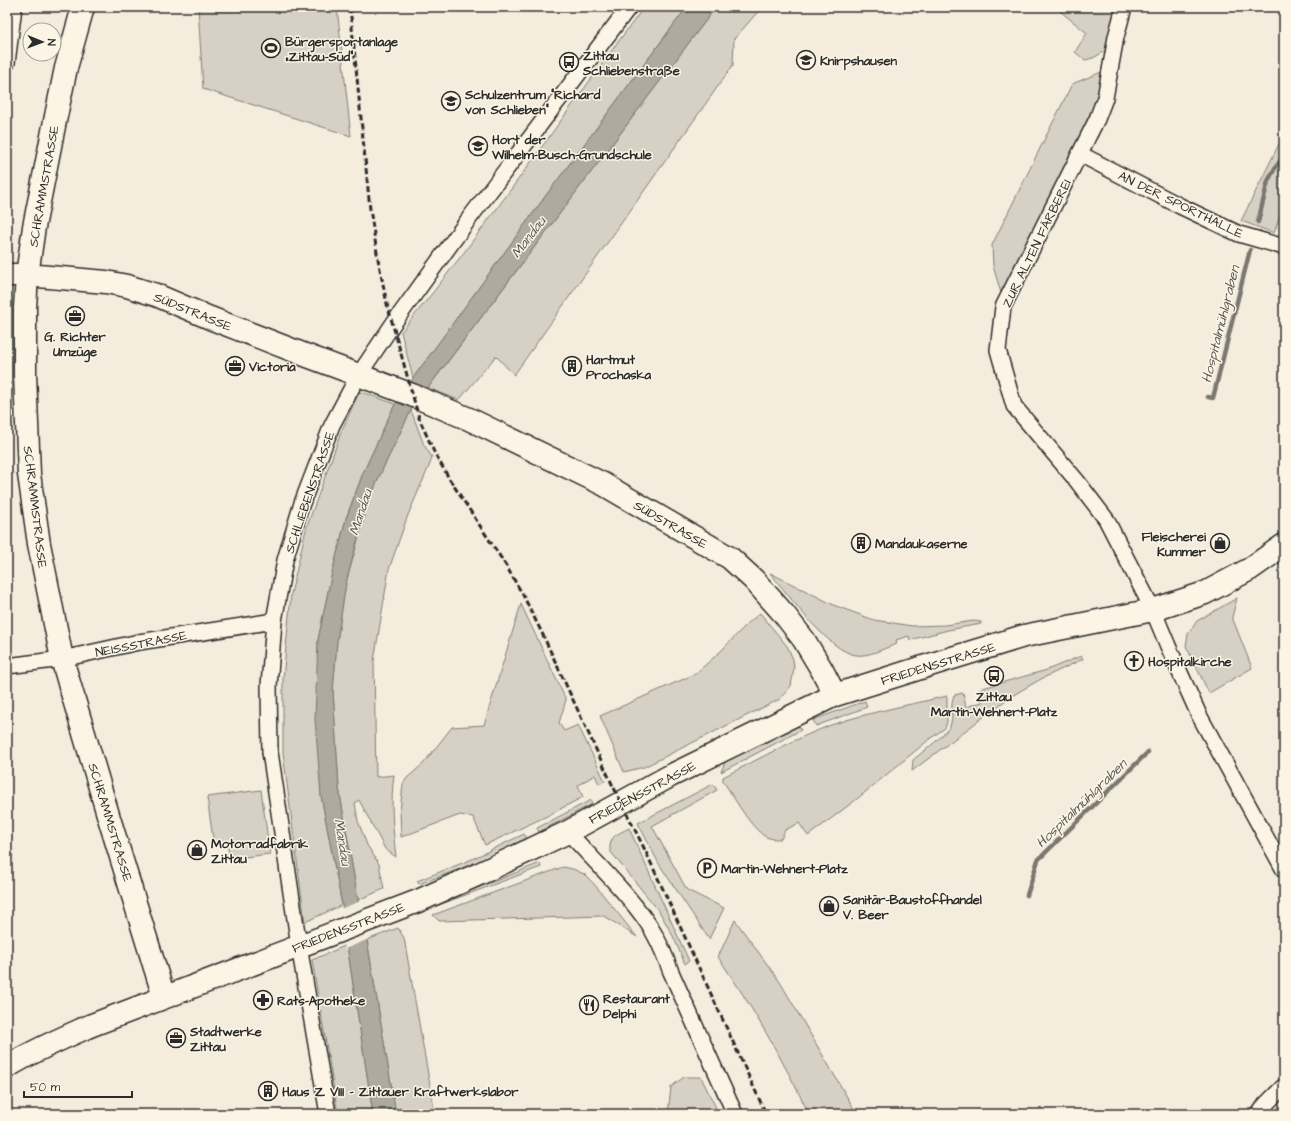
<svg xmlns="http://www.w3.org/2000/svg" width="1291" height="1121" viewBox="0 0 1291 1121" font-family="'Architects Daughter',sans-serif">
	<style>
		.green { fill: #d6d1c4; stroke: #807e78 }
		.water { fill: #afaaa0; stroke: #7a7771 }
		.pier { fill: #f4edde }
		.lines { fill: none; stroke-linecap: round; stroke-linejoin: round }
		.stream { stroke: #7a7771; stroke-width: 4.5 }
		.street-casing { stroke: #2b2b2b; stroke-width: 18 }
		.secondary-casing { stroke: #2b2b2b; stroke-width: 25 }
		.street { stroke: #fcf5e5; stroke-width: 15 }
		.secondary { stroke: #fcf5e5; stroke-width: 22 }
		.rail { stroke: #2b2b2b; stroke-width: 3; stroke-dasharray: 6 3; stroke-linecap: butt }
		.labels { text-anchor: middle; stroke-width: 3; stroke-linejoin: round; paint-order: stroke }
		.poi-label { font-size: 13px; font-weight: bold; fill: #2b2b2b; stroke: #fcf5e5; text-anchor: start }
		.street-label { font-size: 13px; fill: #2b2b2b; stroke: #fcf5e5 }
		.water-label { font-size: 14px; font-style: italic; fill: #595754; stroke: #fcf5e5 }
	</style>
	<rect width="100%" height="100%" fill="#f4edde"/>
	<filter id="ink" filterUnits="userSpaceOnUse"><feTurbulence type="fractalNoise" baseFrequency=".025" numOctaves="2"/><feDisplacementMap in="SourceGraphic" scale="8" xChannelSelector="R" yChannelSelector="G"/><feConvolveMatrix kernelMatrix="1 2 1 2 8 2 1 2 1" color-interpolation-filters="sRGB"/></filter>
	<g filter="url(#ink)">
		<path class="green" d="M198,7H337L351,136L203,89Z
			M644,7H687L547,194L413,378L401,332C487,228 563,115 644,7Z
			M716,7H762L734,39L733,65L514,375L496,356L459,400L428,388Z
			M1055,7H1115L1107,50L1093,58L1085,60L1075,52L1087,33Z
			M1104,71L1096,101L1067,163L1001,293L993,266L992,245L1072,84Z
			M1279,144H1284V204L1274,233L1241,221Z
			M359,392L365,393L395,404L363,473L346,518L331,577L318,640L321,796L342,905L305,922L283,753V679L291,594L306,529L342,430Z
			M411,410L424,445L432,457L430,464L408,515L389,569L374,661L376,777L394,775C390,802 393,830 396,857L385,849L359,800L355,803L358,821L367,845L379,864L384,889L358,900L339,788L333,691L337,641L346,583L369,501L379,477Z
			M770,573L836,606L874,620L912,626L945,625L974,621L981,622V624L948,630L910,640L909,636L896,640L897,644C884,648 869,657 856,655C829,652 788,594 770,573Z
			M1237,598L1232,617L1252,668L1209,693L1186,646L1188,634L1197,621Z
			M521,604L566,700L559,723L564,731L578,725L605,781L599,784L595,775L578,785L583,797L547,816L485,845L473,817L460,815L401,837L400,811L403,784L407,778L423,764L452,727L484,725Z
			M760,613L787,646L793,659L794,668L791,686L780,699L644,767L624,772L600,716L695,674L720,652L747,624Z
			M1081,656L1083,659L1041,679L1010,697L912,771L913,760C921,753 949,733 951,723C953,714 950,705 954,695L963,693L966,707L982,702L979,689L1047,670Z
			M947,696V722L945,728L931,738L857,799L808,836L799,823L785,830L781,839C774,839 768,839 763,835C748,824 734,797 723,781V777C759,759 794,739 831,725C869,712 909,705 947,696Z
			M865,701L867,707L816,726L813,720Z
			M798,725L801,730L721,772L725,762Z
			M713,784L717,790L652,826L687,890L724,908L709,939L659,864L638,823Z
			M261,790L270,854L230,859L227,844L214,846L207,797Z
			M591,800L592,804L539,832L537,828Z
			M629,828L689,961L685,964L673,936L659,911L610,851C609,836 616,835 629,828Z
			M524,834L527,839L471,865L419,884L417,881L470,860Z
			M540,863L541,867L428,909L426,906L498,880Z
			M563,867L573,869L584,874L595,885L637,937L604,916L439,921L433,915Z
			M735,920L780,982L857,1114H809C783,1060 752,1006 718,957Z
			M398,928L404,938L435,1114H396L367,940Z
			M347,945L373,1114H338L312,960Z
			M684,1077H701L719,1114H668L671,1087Z"/>
		<path class="water" d="M687,7H716L411,410L379,477L369,501L361,526L346,583L337,641L333,691L339,788L358,900L367,940L396,1114H373L347,945L342,905L321,796L315,719L318,640L331,577L346,519L363,473L392,410L413,378L547,194Z"/>
		<path class="pier" d="M361,901L369,939L345,949L340,909Z"/>
		<g class="lines">
			<path class="stream" d="M1258,222L1268,181L1275,168L1284,156
				M1208,397L1213,398L1250,250
				M1027,895L1038,860L1148,752"/>
			<g class="street-casing">
				<path id="street" d="M1124,7L1116,37L1105,98L1097,119L1003,307L998,350L1014,406L1077,481L1106,519L1153,610L1168,646L1199,715L1284,870
					M7,63L14,7
					M1080,154L1180,206L1239,234L1284,247
					M7,666L62,659L139,642L274,621
					M568,832C595,862 626,891 649,925C659,940 665,956 671,972L735,1114
					M328,1114L299,946L270,752L269,686L274,621L285,560L302,503L332,425L358,376L393,324L471,216L629,7
					M1259,1114L1266,1104L1284,1086"/>
			</g>
			<g class="secondary-casing">
				<path id="secondary" d="M83,7L66,68L55,121L34,227L27,275L25,308V374L29,474L39,544L62,659L109,818L164,997
					M7,275H27L106,282L127,286L156,295L210,318L305,355L412,395L469,419L603,484L730,558L754,580L784,614L804,640L822,670L835,695
					M7,1067C34,1050 63,1038 92,1025L418,901L479,874L568,832L670,776L835,695L936,663L1024,636L1153,610L1205,593L1250,569L1284,545"/>
			</g>
			<use href="#street" class="street"/>
			<use href="#secondary" class="secondary"/>
			<path class="rail" d="M350,7L370,209L378,259L387,304L419,418L434,452L450,480L505,564L523,595L542,633L612,784L645,850L766,1114"/>
		</g>
	</g>
	<defs>
		<g id="stadium-ring" transform="scale(1)"><circle r="9.5" fill="#fcf5e5" stroke="#2b2b2b" stroke-width="1.5"/><path d="M0-5a6.5 5 0 1 0 0 10a6.5 5 0 1 0 0-10ZM-3.5-1.8h7v3.6h-7Z" fill="#2b2b2b"/></g>
		<g id="school-ring" transform="scale(1)"><circle r="9.5" fill="#fcf5e5" stroke="#2b2b2b" stroke-width="1.5"/><path d="M0-5L7-2L0 1L-7-2ZM-4 1L0 2.5L4 1V4Q0 6-4 4Z" fill="#2b2b2b"/></g>
		<g id="bus-ring" transform="scale(1)"><circle r="9.5" fill="#fcf5e5" stroke="#2b2b2b" stroke-width="1.5"/><path d="M-5-6H5V4H4V6H2V4H-2V6H-4V4H-5ZM-3.5-4V0h7V-4ZM-3.5 1.2v1.5H-2V1.2ZM2 1.2v1.5H3.5V1.2Z" fill="#2b2b2b"/></g>
		<g id="office-ring" transform="scale(1)"><circle r="9.5" fill="#fcf5e5" stroke="#2b2b2b" stroke-width="1.5"/><path d="M-6-3h4V-5.5h4V-3h4V5H-6ZM-1-4.5V-3h2v-1.5ZM-6 0V1H6V0Z" fill="#2b2b2b"/></g>
		<g id="building-ring" transform="scale(1)"><circle r="9.5" fill="#fcf5e5" stroke="#2b2b2b" stroke-width="1.5"/><path d="M-4-6H4V6H1V3H-1V6H-4ZM-2.5-4.3h1.7v1.8h-1.7ZM.8-4.3h1.7v1.8H.8ZM-2.5-1h1.7V.8h-1.7ZM.8-1h1.7V.8H.8Z" fill="#2b2b2b"/></g>
		<g id="shop-ring" transform="scale(1)"><circle r="9.5" fill="#fcf5e5" stroke="#2b2b2b" stroke-width="1.5"/><path d="M-5-2.5h2.3a2.7 3.5 0 0 1 5.4 0H5L5.5 6h-11ZM-1.5-2.5h3a1.5 2.3 0 0 0-3 0Z" fill="#2b2b2b"/></g>
		<g id="church-ring" transform="scale(1)"><circle r="9.5" fill="#fcf5e5" stroke="#2b2b2b" stroke-width="1.5"/><path d="M-1.2-6h2.4v3.5h3.3v2.4h-3.3V6h-2.4V-.1h-3.3v-2.4h3.3Z" fill="#2b2b2b"/></g>
		<g id="parking-ring" transform="scale(1)"><circle r="9.5" fill="#fcf5e5" stroke="#2b2b2b" stroke-width="1.5"/><path d="M-3.5-5.5H1a3.5 3.5 0 0 1 0 7H-1V5.5H-3.5ZM-1-3.4V-.6H.8a1.4 1.4 0 0 0 0-2.8Z" fill="#2b2b2b"/></g>
		<g id="pharmacy-ring" transform="scale(1)"><circle r="9.5" fill="#fcf5e5" stroke="#2b2b2b" stroke-width="1.5"/><path d="M-2-6h4v4h4v4h-4v4h-4v-4h-4v-4h4Z" fill="#2b2b2b"/></g>
		<g id="restaurant-ring" transform="scale(1)"><circle r="9.5" fill="#fcf5e5" stroke="#2b2b2b" stroke-width="1.5"/><path d="M-5-6h1v4h1v-4h1v4h1v-4h1v5L-1.5 .5V6h-2V.5L-5-1ZM5-6V6H3V1.5H1.5Q1.5-4 5-6Z" fill="#2b2b2b"/></g>
	</defs>
	<g fill-rule="evenodd">
		<use href="#stadium-ring" x="271" y="48"/>
		<use href="#school-ring" x="806" y="60"/>
		<use href="#bus-ring" x="569" y="62"/>
		<use href="#school-ring" x="451" y="101"/>
		<use href="#school-ring" x="478" y="146"/>
		<use href="#office-ring" x="75" y="316"/>
		<use href="#office-ring" x="235" y="366"/>
		<use href="#building-ring" x="572" y="366"/>
		<use href="#building-ring" x="861" y="543"/>
		<use href="#shop-ring" x="1220" y="543"/>
		<use href="#church-ring" x="1134" y="661"/>
		<use href="#bus-ring" x="994" y="676"/>
		<use href="#shop-ring" x="197" y="850"/>
		<use href="#parking-ring" x="707" y="868"/>
		<use href="#shop-ring" x="829" y="906"/>
		<use href="#pharmacy-ring" x="263" y="1000"/>
		<use href="#restaurant-ring" x="589" y="1005"/>
		<use href="#office-ring" x="176" y="1038"/>
		<use href="#building-ring" x="268" y="1091"/>
	</g>
	<g class="labels">
		<g class="poi-label">
			<text x="285" y="46">Bürgersportanlage<tspan x="285" dy="15">„Zittau-Süd“</tspan></text>
			<text x="583" y="60">Zittau<tspan x="583" dy="15">Schliebenstraße</tspan></text>
			<text x="820" y="65">Knirpshausen</text>
			<text x="465" y="99">Schulzentrum "Richard<tspan x="465" dy="15">von Schlieben"</tspan></text>
			<text x="492" y="144">Hort der<tspan x="492" dy="15">Wilhelm-Busch-Grundschule</tspan></text>
			<text x="75" y="341" text-anchor="middle">G. Richter<tspan x="75" dy="15">Umzüge</tspan></text>
			<text x="586" y="364">Hartmut<tspan x="586" dy="15">Prochaska</tspan></text>
			<text x="249" y="371">Victoria</text>
			<text x="1206" y="541" text-anchor="end">Fleischerei<tspan x="1206" dy="15">Kummer</tspan></text>
			<text x="875" y="548">Mandaukaserne</text>
			<text x="1148" y="666">Hospitalkirche</text>
			<text x="994" y="701" text-anchor="middle">Zittau<tspan x="994" dy="15">Martin-Wehnert-Platz</tspan></text>
			<text x="211" y="848">Motorradfabrik<tspan x="211" dy="15">Zittau</tspan></text>
			<text x="721" y="873">Martin-Wehnert-Platz</text>
			<text x="843" y="904">Sanitär-Baustoffhandel<tspan x="843" dy="15">V. Beer</tspan></text>
			<text x="603" y="1003">Restaurant<tspan x="603" dy="15">Delphi</tspan></text>
			<text x="277" y="1005">Rats-Apotheke</text>
			<text x="190" y="1036">Stadtwerke<tspan x="190" dy="15">Zittau</tspan></text>
			<text x="282" y="1096">Haus Z VIII - Zittauer Kraftwerkslabor</text>
		</g>
		<g class="street-label">
			<text transform="translate(43 186) rotate(-80)" y="5">SCHRAMMSTRASSE</text>
			<text transform="translate(1181 204) rotate(26)" y="5">AN DER SPORTHALLE</text>
			<text transform="translate(1036 243) rotate(-64)" y="5">ZUR ALTEN FÄRBEREI</text>
			<text transform="translate(193 311) rotate(22)" y="5">SÜDSTRASSE</text>
			<text transform="translate(309 492) rotate(-71)" y="5">SCHLIEBENSTRASSE</text>
			<text transform="translate(36 507) rotate(83)" y="5">SCHRAMMSTRASSE</text>
			<text transform="translate(671 524) rotate(30)" y="5">SÜDSTRASSE</text>
			<text transform="translate(141 643) rotate(-11)" y="5">NEISSSTRASSE</text>
			<text transform="translate(938 663) rotate(-17)" y="5">FRIEDENSSTRASSE</text>
			<text transform="translate(642 792) rotate(-28)" y="5">FRIEDENSSTRASSE</text>
			<text transform="translate(111 822) rotate(73)" y="5">SCHRAMMSTRASSE</text>
			<text transform="translate(348 927) rotate(-21)" y="5">FRIEDENSSTRASSE</text>
		</g>
		<g class="water-label">
			<text transform="translate(528 237) rotate(-53)" y="5">Mandau</text>
			<text transform="translate(1220 324) rotate(-76)" y="5">Hospitalmühlgraben</text>
			<text transform="translate(360 512) rotate(-72)" y="5">Mandau</text>
			<text transform="translate(1081 803) rotate(-44)" y="5">Hospitalmühlgraben</text>
			<text transform="translate(343 842) rotate(81)" y="5">Mandau</text>
		</g>
	</g>
	<rect width="1291" height="1121" fill="none" stroke="#fcf5e5" stroke-width="24"/>
	<rect x="12" y="12" width="1267" height="1097" fill="none" stroke="#2b2b2b" stroke-width="1.5" filter="url(#ink)"/>
	<g transform="translate(42 42) rotate(91)"><circle r="19" fill="#fcf5e5" stroke="#a8a49b"/>
	<path d="M0-3L7 15L0 10L-7 15Z" fill="#2b2b2b"/>
	<text y="-6" font-size="11" font-weight="bold" text-anchor="middle" fill="#2b2b2b">N</text>
	</g>
	<path d="M24 1091v6h108v-6" fill="none" stroke="#2b2b2b" stroke-width="2"/>
	<text x="30" y="1091" font-size="12" fill="#2b2b2b" stroke="#fcf5e5" stroke-width="3" paint-order="stroke">50 m</text>
</svg>
